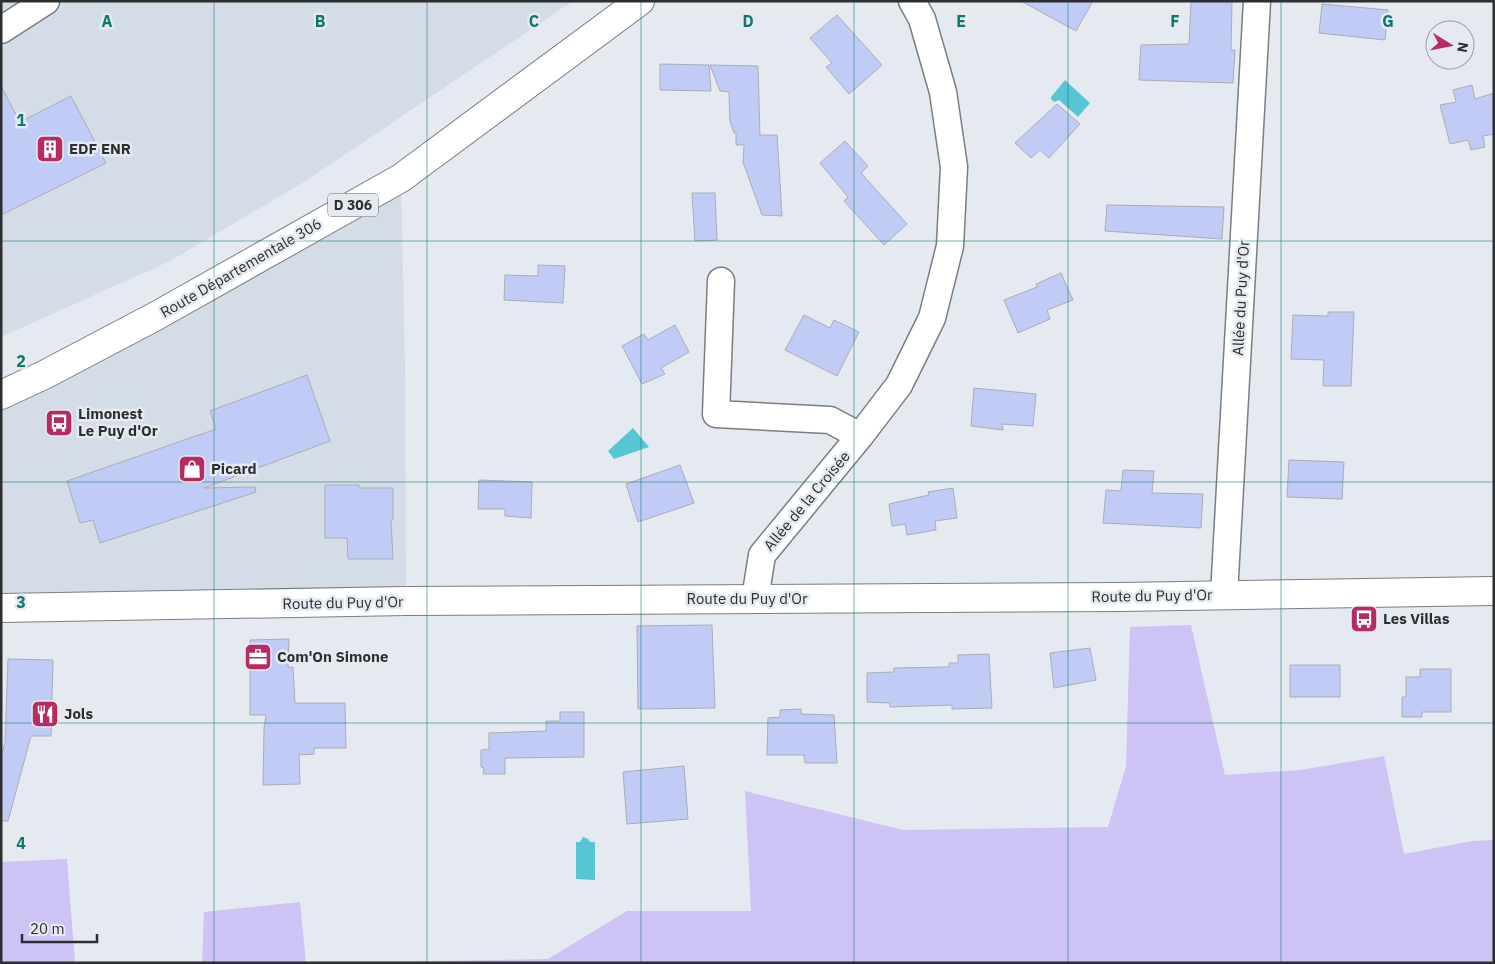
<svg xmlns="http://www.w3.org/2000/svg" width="1495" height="964" viewBox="0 0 1495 964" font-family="'IBM Plex Sans',sans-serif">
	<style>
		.built { fill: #d3dce7 }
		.green { fill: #cec3f5 }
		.water { fill: #58c5d2 }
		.building { fill: #c0ccf6; stroke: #abadb3 }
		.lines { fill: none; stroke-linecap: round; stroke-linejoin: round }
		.minor-casing { stroke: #797e82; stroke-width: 29 }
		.major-casing { stroke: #797e82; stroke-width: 30 }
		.minor { stroke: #fff; stroke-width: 26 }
		.major { stroke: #fff; stroke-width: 28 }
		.grid { fill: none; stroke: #0f766e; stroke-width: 1; stroke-opacity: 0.55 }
		.labels { text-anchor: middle; stroke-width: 5; stroke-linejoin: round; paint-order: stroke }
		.shield { fill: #e5eaf0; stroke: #64666a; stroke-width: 1 }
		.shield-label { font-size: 14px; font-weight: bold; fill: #2c2e30 }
		.poi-label { font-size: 15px; font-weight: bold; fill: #2c2e30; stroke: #e5eaf0; text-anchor: start }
		.street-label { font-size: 15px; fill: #2c2e30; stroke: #e5eaf0 }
		.grid-label { font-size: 16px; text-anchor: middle; font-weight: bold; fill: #0f766e; stroke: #e5eaf0; stroke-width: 5; stroke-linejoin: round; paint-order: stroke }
	</style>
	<rect width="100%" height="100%" fill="#e5eaf0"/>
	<path class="built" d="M1,1H573L304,182L168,262L1,337Z
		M401,178L405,365L406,601L1,608V395Z"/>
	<path class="green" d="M1191,625L1225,775L1300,770L1384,756L1404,854L1472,841L1494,840V963H202L204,912L300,902L306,963L548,959L627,911H751L745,791L903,830L1108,827L1126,766L1130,627Z
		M67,859L75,963H1V862Z"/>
	<path class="water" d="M1065,80L1090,103L1078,117L1059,100L1054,102L1051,99V97Z
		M633,428L649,447L614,459L608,451Z
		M583,837L588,839L590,842H595V880L576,879V842H580Z"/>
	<path class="building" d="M1021,1H1093L1076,31Z
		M1191,1H1232L1231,50H1235L1233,83L1139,80L1141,45L1189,44Z
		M1322,4L1388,10L1385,40L1319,33Z
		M837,15L882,65L849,94L826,67L832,63L810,38Z
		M660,64L709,65L711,91L660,90Z
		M710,65L758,66L760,135H777L782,216L762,215L743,162L744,145H736V133H734L730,121L729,92L720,91Z
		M1472,85L1475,99L1494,93V134L1483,136L1485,147L1471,150L1468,140L1450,144L1440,105L1456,102L1453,90Z
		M1,86L20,122L71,96L106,163L1,215Z
		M1057,104L1080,124L1049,158L1040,150L1031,158L1015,143Z
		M845,141L868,166L861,173L907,224L884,245L844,201L848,197L820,163Z
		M692,193H715L717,240L695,241Z
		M1107,205L1224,207L1222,239L1105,231Z
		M538,265L565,266L563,303L504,300L505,275L538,276Z
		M1061,273L1073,300L1047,310L1050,319L1018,333L1004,300L1037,287L1036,284Z
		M1328,312H1354L1351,386H1323L1324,360L1291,359L1293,315L1328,316Z
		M804,315L830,328L834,320L859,332L837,376L785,350Z
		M675,325L689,352L661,368L665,374L642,384L622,346L644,334L648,340Z
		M307,375L330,441L204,488L255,487L256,492L100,543L93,520L80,523L67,481L216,429L210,411Z
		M974,388L1036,394L1033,426L1002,424L1003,430L971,426Z
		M1289,460L1344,462L1342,499L1287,497Z
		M680,465L694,503L638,522L626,484Z
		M1123,470L1154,471L1152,493L1203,494L1201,528L1103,523L1106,490L1121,491Z
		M479,480L532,482L531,518L505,516V509H478Z
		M325,485H359V488H393V520H391L393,559H348L347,538H325Z
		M953,488L957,518L935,521L936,530L907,535L905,524L892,526L889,504L929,495L928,492Z
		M712,625L715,708L638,709L637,626Z
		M289,639L288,667H293L295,703H345L346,748H314V754L299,755L300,784L263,785L264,728L266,715H250V640Z
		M1090,648L1096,680L1054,688L1050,653Z
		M989,654L992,708L952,709V705L890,707V703L867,702V673L894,672V668L949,667V663H958V655Z
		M8,659L53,660L51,736H31L8,821H1V756L5,743Z
		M1290,665H1340V697H1290Z
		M1420,669H1451V712H1422V717H1402V697H1406V677H1420Z
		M801,709V714L834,715L837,763H805L804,755H767L768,718L780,717V710Z
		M560,712H584V757L505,758V774H483L484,768L481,767V750L489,749V733L546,731V721H560Z
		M684,766L688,819L627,824L623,772Z"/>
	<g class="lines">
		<g class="minor-casing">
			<path id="minor" d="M1,30L46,1
				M721,281L716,414L830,420L860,436
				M1224,595L1257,1
				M755,599L762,555L860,436L899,385L932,318L950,246L954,167L943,92L922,19L912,1"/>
		</g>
		<g class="major-casing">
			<path id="major" d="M1,395L44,375L156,316L401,178L640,1
				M1,608L406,601L1121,597L1494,591"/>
		</g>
		<use href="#minor" class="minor"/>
		<use href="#major" class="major"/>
	</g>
	<path class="grid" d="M214,1V963M427,1V963M641,1V963M854,1V963M1068,1V963M1281,1V963M1,241H1494M1,482H1494M1,723H1494"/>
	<defs>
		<g id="building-square" transform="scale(1.4375)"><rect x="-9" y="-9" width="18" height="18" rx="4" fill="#b72b63" stroke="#e5eaf0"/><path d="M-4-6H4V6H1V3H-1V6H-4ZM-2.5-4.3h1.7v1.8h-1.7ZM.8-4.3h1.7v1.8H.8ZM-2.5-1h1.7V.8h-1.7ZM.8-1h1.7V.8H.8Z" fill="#fff"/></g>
		<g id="bus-square" transform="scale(1.4375)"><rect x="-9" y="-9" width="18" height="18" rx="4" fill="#b72b63" stroke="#e5eaf0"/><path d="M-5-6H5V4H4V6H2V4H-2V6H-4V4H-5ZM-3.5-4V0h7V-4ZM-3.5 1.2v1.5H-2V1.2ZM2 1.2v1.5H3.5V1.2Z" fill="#fff"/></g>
		<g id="shop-square" transform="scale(1.4375)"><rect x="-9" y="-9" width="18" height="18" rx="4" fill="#b72b63" stroke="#e5eaf0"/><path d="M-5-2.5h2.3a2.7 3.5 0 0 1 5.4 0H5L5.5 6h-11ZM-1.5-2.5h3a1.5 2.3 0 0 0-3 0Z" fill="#fff"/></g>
		<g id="office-square" transform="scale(1.4375)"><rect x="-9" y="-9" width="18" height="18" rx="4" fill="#b72b63" stroke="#e5eaf0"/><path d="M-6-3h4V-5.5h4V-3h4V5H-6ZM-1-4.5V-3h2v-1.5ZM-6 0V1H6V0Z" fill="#fff"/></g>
		<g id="restaurant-square" transform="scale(1.4375)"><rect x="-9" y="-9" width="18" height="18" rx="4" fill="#b72b63" stroke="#e5eaf0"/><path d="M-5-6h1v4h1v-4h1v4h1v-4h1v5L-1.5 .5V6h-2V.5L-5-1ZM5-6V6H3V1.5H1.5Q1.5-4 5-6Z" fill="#fff"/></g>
	</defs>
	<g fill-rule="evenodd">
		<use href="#building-square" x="50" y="149"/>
		<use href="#bus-square" x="59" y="423"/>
		<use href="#shop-square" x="192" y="469"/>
		<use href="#bus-square" x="1364" y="619"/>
		<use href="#office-square" x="258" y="657"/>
		<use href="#restaurant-square" x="45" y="714"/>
	</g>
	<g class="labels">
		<rect class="shield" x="328" y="193.5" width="50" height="23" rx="4"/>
		<g class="shield-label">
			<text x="353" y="210">D 306</text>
		</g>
		<g class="poi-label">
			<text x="69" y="154">EDF ENR</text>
			<text x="78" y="419">Limonest<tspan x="78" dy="17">Le Puy d'Or</tspan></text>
			<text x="211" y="474">Picard</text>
			<text x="1383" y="624">Les Villas</text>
			<text x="277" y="662">Com'On Simone</text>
			<text x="64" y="719">Jols</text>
		</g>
		<g class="street-label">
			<text transform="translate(241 268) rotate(-30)" y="5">Route Départementale 306</text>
			<text transform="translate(1241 298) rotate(-87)" y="5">Allée du Puy d'Or</text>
			<text transform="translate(807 501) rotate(-50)" y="5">Allée de la Croisée</text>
			<text transform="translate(1152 596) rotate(-1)" y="5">Route du Puy d'Or</text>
			<text x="747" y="604">Route du Puy d'Or</text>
			<text transform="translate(343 603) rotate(-1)" y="5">Route du Puy d'Or</text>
		</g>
	</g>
	<g class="grid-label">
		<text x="107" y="27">A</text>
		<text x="320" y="27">B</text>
		<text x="534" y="27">C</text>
		<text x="748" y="27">D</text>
		<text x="961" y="27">E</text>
		<text x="1175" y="27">F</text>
		<text x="1388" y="27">G</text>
		<text x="21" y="126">1</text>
		<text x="21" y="367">2</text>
		<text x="21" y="608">3</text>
		<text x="21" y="849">4</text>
	</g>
	<rect width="1495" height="964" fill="none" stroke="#2c2e30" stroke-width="5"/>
	<g transform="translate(1450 45) rotate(100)"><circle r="24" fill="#e5eaf0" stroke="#9b9fa3"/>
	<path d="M0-4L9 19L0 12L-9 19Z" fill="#b72b63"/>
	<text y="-8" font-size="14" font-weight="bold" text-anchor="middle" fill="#2c2e30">N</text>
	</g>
	<path d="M22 934v8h75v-8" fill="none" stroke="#2c2e30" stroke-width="2.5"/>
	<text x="30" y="934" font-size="15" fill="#2c2e30" stroke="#e5eaf0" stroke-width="4" paint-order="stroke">20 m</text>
</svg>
